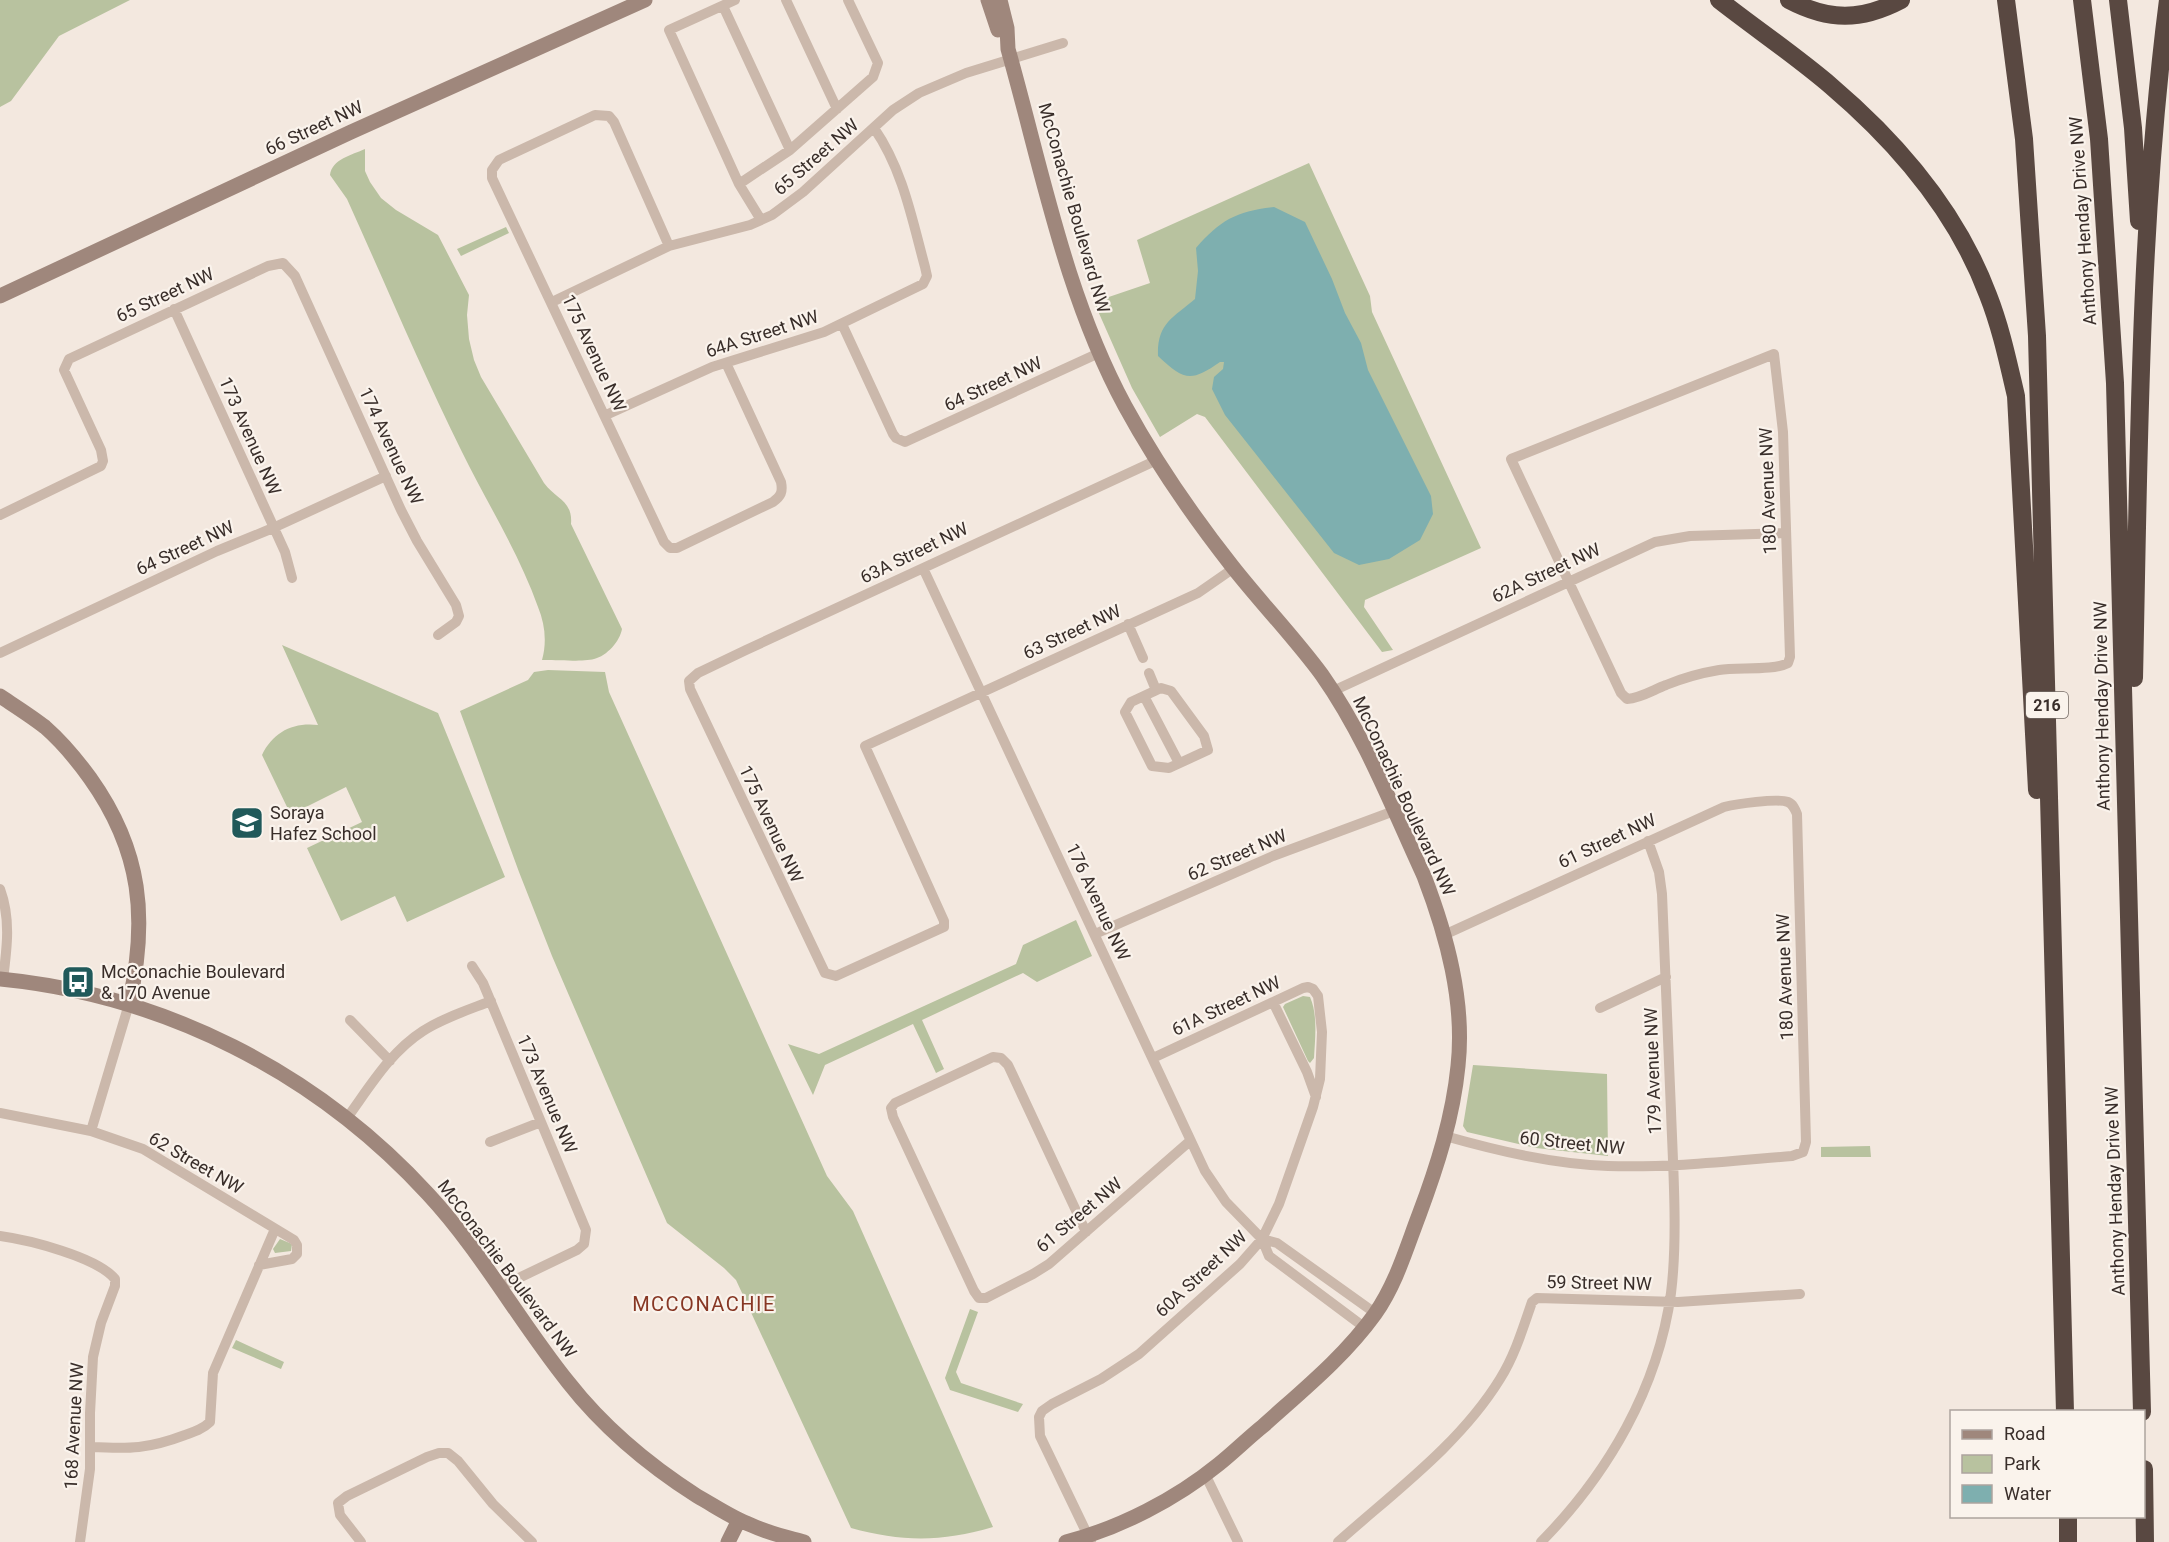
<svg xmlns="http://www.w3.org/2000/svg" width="2169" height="1542" viewBox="0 0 2169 1542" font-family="Roboto,sans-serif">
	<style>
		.green { fill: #b8c29f }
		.water { fill: #7eafaf }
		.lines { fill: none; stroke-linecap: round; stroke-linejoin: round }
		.street { stroke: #cbb8ab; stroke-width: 10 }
		.secondary { stroke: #9f877c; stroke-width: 15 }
		.highway { stroke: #594841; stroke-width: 18 }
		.labels { text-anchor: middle; stroke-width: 4.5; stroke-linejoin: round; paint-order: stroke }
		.shield { fill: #faf3ec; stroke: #736964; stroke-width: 1.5 }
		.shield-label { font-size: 16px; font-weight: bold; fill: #392e2a }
		.street-label { font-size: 18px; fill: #392e2a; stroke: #faf3ec }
		.poi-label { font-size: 18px; fill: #392e2a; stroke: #faf3ec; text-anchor: start }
		.neighbourhood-label { font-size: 20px; letter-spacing: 1.5px; fill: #873724; stroke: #faf3ec }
	</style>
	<rect width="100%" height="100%" fill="#f3e8df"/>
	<path class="green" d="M0,0H130L59,36L11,101L0,107Z
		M365,149V171L370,182L381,198L396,210L438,235L469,295L467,315L469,339L474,360L481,377L544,483C556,499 573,501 571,524L622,629C620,641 607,656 594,659C583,662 554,660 542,660C547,642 545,624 538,607C519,553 487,503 462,452C421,369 385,283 347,199L330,175C332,159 352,155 365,149Z
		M1309,163L1370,296L1372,312L1481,548L1365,600L1364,607L1393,650L1382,652L1205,417L1197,414L1160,437L1132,388L1094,302L1150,283L1137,240Z
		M506,227L509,233L461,256L457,249Z
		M282,645L438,713L505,877L407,922L395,896L341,921L307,848L362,822L346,787L294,813L288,809L262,755C273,732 293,722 318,725Z
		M548,670L605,672L609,692L827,1176L853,1211L993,1527C942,1542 902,1542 851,1528L736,1280L724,1268L667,1223L552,956L519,872L460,711L528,680L534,672Z
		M1076,920L1092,956L1037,982L1023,973L922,1020L944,1069L936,1073L913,1024L825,1065L813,1095L788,1044L819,1054L1016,964L1023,945Z
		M1303,996L1310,997C1318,1015 1315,1039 1314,1058L1310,1063L1308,1061L1283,1007L1285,1004Z
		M1473,1065L1607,1074L1608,1156L1536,1148L1467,1132L1463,1126Z
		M1870,1146L1871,1157H1821V1147Z
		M280,1239L292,1244L291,1251L275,1253L273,1249Z
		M970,1309L978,1312L956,1372L961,1383L1023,1404L1018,1412L950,1390L945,1378Z
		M236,1340L284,1362L281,1369L232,1348Z"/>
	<path class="water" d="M1274,207L1305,222L1332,279L1345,313L1361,343L1368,370L1431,496L1433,514L1420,540L1389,559L1359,565L1334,553L1225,415L1212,389L1214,377L1223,369L1224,362H1220C1190,383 1184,380 1158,356C1157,323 1173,318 1195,299L1198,271L1196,248C1220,220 1237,211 1274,207Z"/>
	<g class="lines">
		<path class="street" d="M735,0L669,30L739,184L761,220
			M786,0L837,109
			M723,6L790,150
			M739,184L790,150L873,77L878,63L848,0
			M669,246L614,122L609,116L595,115L499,160L492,170V178L664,542L670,548H677L773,502C781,496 783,492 781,482L726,363
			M552,302L669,246L750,225L772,215L803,192L893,110L919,93L966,73L1063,43
			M174,309L285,552L292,578
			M842,324L893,434L896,438L905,442L1099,353
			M1774,354L1783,432L1790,657L1788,663C1773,671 1738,667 1719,670C1701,673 1683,678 1666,685C1653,690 1641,698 1627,699L1621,693L1511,459Z
			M606,415L712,367L824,332L923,284L927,276L925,267C912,219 903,170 874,128
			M1157,460L746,650L698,673L689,681L690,689L825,973L836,976L944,927V921L865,746L1198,593L1234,568
			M0,515L101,466L103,461L101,450L64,370L69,359L268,266L283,263L295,276L401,510L417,541L456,605L459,616L456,622L438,635
			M923,568L1205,1171L1226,1202L1262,1239L1269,1256L1364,1327
			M1128,624L1143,658
			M0,653L217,551L273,528L386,476
			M1149,673L1156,690
			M1161,688L1171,691L1204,736L1208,750L1169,768L1152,766L1125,712L1131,702Z
			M1333,691L1655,542L1690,536L1785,533
			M1144,696L1179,763
			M0,889C11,919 7,948 3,979
			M1095,934L1273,856L1394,811
			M1444,935L1724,807C1736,804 1777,798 1788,802C1793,804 1795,809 1797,814L1806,1142L1803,1152L1792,1156C1731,1161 1670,1168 1608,1166C1553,1164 1498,1151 1445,1136
			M472,966L483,983L586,1230L584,1244L577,1250L500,1287
			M1273,1002L1307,1072L1316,1097
			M1600,1008L1666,977
			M350,1020L390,1061
			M0,1113L91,1131L143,1149L294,1240L297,1245V1254L292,1259L259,1265
			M347,1118C369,1088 390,1052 423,1031C443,1018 468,1010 491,1001
			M91,1131L129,1004
			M490,1142L541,1122
			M1086,1232L1008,1065L1001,1058L993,1057L895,1103L891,1108L893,1117L974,1291L979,1298H986L1033,1274L1049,1264L1190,1141
			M0,1236C29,1240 97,1257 115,1279V1286L101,1323L93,1357L90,1413V1469L80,1542
			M1262,1239L1277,1243L1375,1313
			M91,1447C130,1449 148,1449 185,1435C194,1432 203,1429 210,1422L213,1373L275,1229
			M1205,1474L1238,1542
			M361,1542L340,1515L338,1503L347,1496L427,1457L439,1453H448L458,1461L493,1504L532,1542
			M1091,1542L1040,1436L1039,1417L1042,1411L1052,1404L1101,1379L1139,1354L1240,1264L1262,1239L1279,1204L1292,1167L1313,1107L1320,1079L1322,1032L1318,996L1313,989L1308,987L1303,988L1153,1058
			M1338,1542C1394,1492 1460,1444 1500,1379C1515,1355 1523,1328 1532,1302L1537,1298L1678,1302L1800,1294
			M1541,1542C1608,1474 1658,1388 1671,1293C1678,1237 1673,1168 1671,1111C1668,1039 1665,966 1662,894L1659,872L1648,841"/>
		<path class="secondary" d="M988,0L998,30
			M1000,0L1007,28L1008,49C1042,169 1065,295 1125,406C1156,463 1192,515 1232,566C1261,603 1294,637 1322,675C1365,736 1393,809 1424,876C1447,936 1465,1002 1458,1066C1453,1117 1437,1167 1419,1215C1406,1249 1396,1284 1375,1314C1344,1357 1303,1390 1263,1426C1248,1438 1234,1452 1219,1464C1176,1499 1120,1528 1066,1542
			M0,296L351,132L645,0
			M0,696C15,706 31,716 45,727C62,742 77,760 90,778C142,851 148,919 129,1004
			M0,979C164,995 316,1072 428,1194C481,1251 519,1321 568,1382C604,1428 647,1464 697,1496C715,1506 732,1518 751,1525C768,1533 786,1537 804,1542
			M728,1542L739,1520"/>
		<path class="highway" d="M1719,0C1756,29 1796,56 1831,86C1898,143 1957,212 1988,295C2001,328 2008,362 2016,396L2037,790
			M1789,0C1829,21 1861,21 1901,0
			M2006,0L2024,139L2037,336L2065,1412
			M2082,0L2099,139L2115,383L2142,1412
			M2118,0L2133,128L2139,221
			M2134,678C2139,452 2139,224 2168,0
			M2144,1469L2145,1542
			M2068,1516V1542"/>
	</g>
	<defs>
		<g id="school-square" transform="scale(1.725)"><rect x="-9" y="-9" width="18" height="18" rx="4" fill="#20595a" stroke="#faf3ec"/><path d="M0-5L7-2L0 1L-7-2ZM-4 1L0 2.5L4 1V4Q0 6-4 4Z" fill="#fff"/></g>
		<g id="bus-square" transform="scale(1.725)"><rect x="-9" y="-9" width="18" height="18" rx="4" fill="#20595a" stroke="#faf3ec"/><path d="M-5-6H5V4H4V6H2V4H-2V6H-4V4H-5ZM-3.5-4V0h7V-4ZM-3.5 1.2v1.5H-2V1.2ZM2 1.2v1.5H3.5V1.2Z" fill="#fff"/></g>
	</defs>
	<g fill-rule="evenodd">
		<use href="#school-square" x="247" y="823"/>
		<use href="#bus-square" x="78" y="982"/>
	</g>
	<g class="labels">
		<rect class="shield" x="2026" y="692" width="42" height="26" rx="4.5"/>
		<g class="shield-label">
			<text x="2047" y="711">216</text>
		</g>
		<g class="street-label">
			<text transform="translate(314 128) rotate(-25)" y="6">66 Street NW</text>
			<text transform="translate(816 157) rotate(-41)" y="6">65 Street NW</text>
			<text transform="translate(1074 208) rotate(74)" y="6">McConachie Boulevard NW</text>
			<text transform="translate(2083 221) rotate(-94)" y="6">Anthony Henday Drive NW</text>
			<text transform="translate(165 295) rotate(-25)" y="6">65 Street NW</text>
			<text transform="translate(762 334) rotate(-18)" y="6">64A Street NW</text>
			<text transform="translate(594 353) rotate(65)" y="6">175 Avenue NW</text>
			<text transform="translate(993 384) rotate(-25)" y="6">64 Street NW</text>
			<text transform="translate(250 436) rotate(66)" y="6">173 Avenue NW</text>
			<text transform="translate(391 446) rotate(65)" y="6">174 Avenue NW</text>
			<text transform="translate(1768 491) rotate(-92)" y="6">180 Avenue NW</text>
			<text transform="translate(185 548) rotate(-25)" y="6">64 Street NW</text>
			<text transform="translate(914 553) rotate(-26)" y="6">63A Street NW</text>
			<text transform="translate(1546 573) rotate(-25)" y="6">62A Street NW</text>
			<text transform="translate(1072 632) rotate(-25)" y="6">63 Street NW</text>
			<text transform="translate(2102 706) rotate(-91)" y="6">Anthony Henday Drive NW</text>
			<text transform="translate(1404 796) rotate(65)" y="6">McConachie Boulevard NW</text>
			<text transform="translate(771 824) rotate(65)" y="6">175 Avenue NW</text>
			<text transform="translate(1607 841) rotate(-25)" y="6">61 Street NW</text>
			<text transform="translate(1237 855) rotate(-23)" y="6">62 Street NW</text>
			<text transform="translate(1098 902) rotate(65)" y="6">176 Avenue NW</text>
			<text transform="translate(1785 977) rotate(-92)" y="6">180 Avenue NW</text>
			<text transform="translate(1226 1006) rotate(-25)" y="6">61A Street NW</text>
			<text transform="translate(1653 1071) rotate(-92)" y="6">179 Avenue NW</text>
			<text transform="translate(547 1094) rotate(67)" y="6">173 Avenue NW</text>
			<text transform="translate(1572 1143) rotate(6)" y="6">60 Street NW</text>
			<text transform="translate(196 1163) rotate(30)" y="6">62 Street NW</text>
			<text transform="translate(2115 1191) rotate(-92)" y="6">Anthony Henday Drive NW</text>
			<text transform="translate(1079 1215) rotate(-40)" y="6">61 Street NW</text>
			<text transform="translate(507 1269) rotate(53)" y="6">McConachie Boulevard NW</text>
			<text transform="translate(1201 1274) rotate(-43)" y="6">60A Street NW</text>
			<text transform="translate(1599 1283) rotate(1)" y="6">59 Street NW</text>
			<text transform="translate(74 1426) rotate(-87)" y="6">168 Avenue NW</text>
		</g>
		<g class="poi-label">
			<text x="270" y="819">Soraya<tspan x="270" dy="21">Hafez School</tspan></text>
			<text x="101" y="978">McConachie Boulevard<tspan x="101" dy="21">&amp; 170 Avenue</tspan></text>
		</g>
		<g class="neighbourhood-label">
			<text x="704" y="1311">MCCONACHIE</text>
		</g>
	</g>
	<rect x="1950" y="1410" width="195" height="108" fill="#faf3ec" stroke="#ada49e" stroke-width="1.5"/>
	<rect x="1962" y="1430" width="30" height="9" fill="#9f877c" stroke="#ada49e" stroke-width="1.5"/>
	<text x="2004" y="1440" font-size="18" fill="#392e2a">Road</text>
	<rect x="1962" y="1455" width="30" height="18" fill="#b8c29f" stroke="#ada49e" stroke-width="1.5"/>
	<text x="2004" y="1470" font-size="18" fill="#392e2a">Park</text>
	<rect x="1962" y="1485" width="30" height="18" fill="#7eafaf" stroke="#ada49e" stroke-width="1.5"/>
	<text x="2004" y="1500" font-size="18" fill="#392e2a">Water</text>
</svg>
